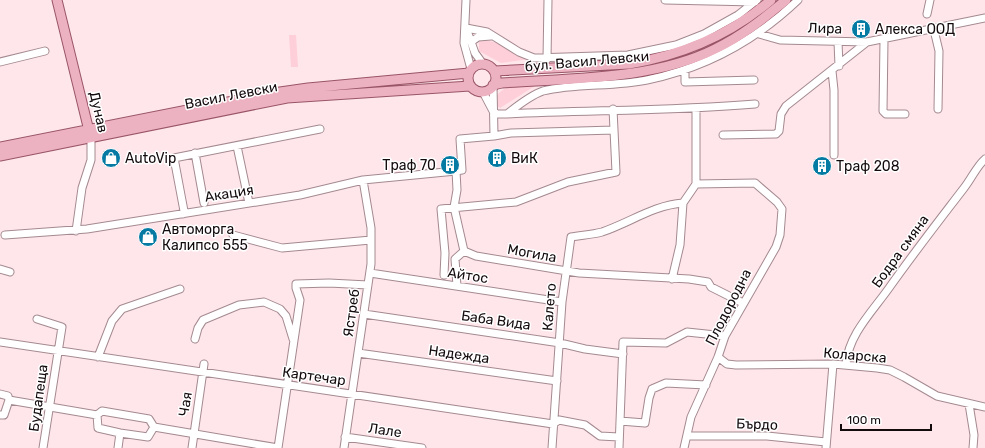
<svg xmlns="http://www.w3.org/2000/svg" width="985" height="448" viewBox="0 0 985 448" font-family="Rubik,sans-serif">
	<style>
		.green { fill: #fecfd9 }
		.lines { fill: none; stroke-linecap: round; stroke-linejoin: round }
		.minor-casing { stroke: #a48a90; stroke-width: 9 }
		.major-casing { stroke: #995567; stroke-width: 11 }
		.minor { stroke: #fff; stroke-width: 7 }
		.major { stroke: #edb2c1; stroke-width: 9 }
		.labels { text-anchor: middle; stroke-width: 3; stroke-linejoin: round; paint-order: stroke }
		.street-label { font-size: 14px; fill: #130a0c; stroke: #fff }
		.poi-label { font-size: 14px; fill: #130a0c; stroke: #fff; text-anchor: start }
	</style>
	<rect width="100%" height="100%" fill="#fee6eb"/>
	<path class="green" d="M289,35H296L298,67H291Z
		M486,40L497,43L530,59L501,63L479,51V41Z
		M538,84L500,108L497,106L495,98C504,83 522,86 538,84Z"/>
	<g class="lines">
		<g class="minor-casing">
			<path id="minor" d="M466,0L464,43L471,69
				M665,0L755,2
				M927,14L930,0
				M466,28L487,32L519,52L534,58L628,55L676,45L704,34L738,15L757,0
				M466,28L475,53L483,64
				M934,30L939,51L938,109
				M759,34L780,40L867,42L985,18
				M884,40L883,111L886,114H905
				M471,42L478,37L491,36
				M838,42L839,66
				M547,59L548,0
				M0,62L45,51
				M685,70V82L754,80
				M832,71L834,90V155
				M493,85L494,136L511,133L614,130
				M483,92L493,111L497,114H507C517,106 531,95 543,91C575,83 614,87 647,80C705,68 755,41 798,0
				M507,114C590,110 673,111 755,104
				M723,135L776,134L779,131L781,114L786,106L867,42
				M494,136L460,139L462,170L456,171L457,190L454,207L464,251L476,256L579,273L689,279L708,282L711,287L743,303
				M237,146L249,203
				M195,153L204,203
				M183,214L184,211L174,158L320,129
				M76,231L82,188L91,160V138
				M5,235L87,229L300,195L363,180L456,171
				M233,235L282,248L371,240
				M0,269L10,272
				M370,273L562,302
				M444,275L445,253L441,209L516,202L568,182L616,172L613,109
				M672,279L680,245L683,203
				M457,286L455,259L464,251
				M364,314L560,343L585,349L623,354
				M37,319L62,327L43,448
				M195,339L198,328L203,320L239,305L264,302L280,309L286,316L293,339
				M0,342L553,424L559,420L585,425L600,436L619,437
				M358,353L557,381
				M98,357L112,321L122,309L180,289
				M718,357L727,364L736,365L833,364L877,368L890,370L904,377L937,396L985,407
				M846,364C849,334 872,312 889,288C913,254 938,222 964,188C972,178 976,167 985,159
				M0,394L8,396L9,400L4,415H0
				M9,400L97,415L98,428L120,433L148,437L154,427
				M969,404L974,435L973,448
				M97,415L102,411L149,419L154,427L278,448
				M620,421L645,423L649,398L652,389L666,383L706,385
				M687,436H767L826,442
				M345,437L422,448
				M118,448L120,433
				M192,448L204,364
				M278,448L300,300L296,288V284L329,283L368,285
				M344,448L371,264V228L363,180
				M552,448L562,302L571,237C581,235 591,235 602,232C629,223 654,205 683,203L696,184
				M619,448L623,342L666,343L687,332L725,336
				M684,448L691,417L718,357L725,336L776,247L780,235L782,209L777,202L755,183L696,184V109
				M826,448L833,364"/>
		</g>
		<g class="major-casing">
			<path id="major" d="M57,0L90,135
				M468 78a14 14 0 1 1 28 0a14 14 0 1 1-28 0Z
				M494,71L629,64C683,55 730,35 771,0
				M493,85L502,83C571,78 653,80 715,49C742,36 763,19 786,0
				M0,147L273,93L308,88L469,73
				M0,156L287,98L470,86"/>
		</g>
		<use href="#minor" class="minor"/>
		<use href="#major" class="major"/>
	</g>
	<defs>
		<g id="building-disc" transform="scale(1)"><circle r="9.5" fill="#057aa3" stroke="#fff"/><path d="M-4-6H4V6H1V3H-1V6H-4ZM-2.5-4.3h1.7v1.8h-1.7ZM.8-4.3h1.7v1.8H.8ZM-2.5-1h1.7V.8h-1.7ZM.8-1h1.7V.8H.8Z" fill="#fff"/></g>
		<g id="shop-disc" transform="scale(1)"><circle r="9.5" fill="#057aa3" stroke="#fff"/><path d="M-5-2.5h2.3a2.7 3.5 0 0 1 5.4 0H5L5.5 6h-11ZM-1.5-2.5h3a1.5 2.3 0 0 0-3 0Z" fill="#fff"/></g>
	</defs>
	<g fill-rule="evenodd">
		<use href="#building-disc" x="861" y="29"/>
		<use href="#shop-disc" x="111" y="158"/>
		<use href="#building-disc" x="497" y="158"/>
		<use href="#building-disc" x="450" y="165"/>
		<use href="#building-disc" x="822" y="166"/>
		<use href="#shop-disc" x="148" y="237"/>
	</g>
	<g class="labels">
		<g class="street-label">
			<text transform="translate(825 28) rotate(2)" y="5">Лира</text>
			<text transform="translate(587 61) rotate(-5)" y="5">бул. Васил Левски</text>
			<text transform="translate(231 95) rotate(-11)" y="5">Васил Левски</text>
			<text transform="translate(99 112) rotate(77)" y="5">Дунав</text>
			<text transform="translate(229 193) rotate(-9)" y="5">Акация</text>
			<text transform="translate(900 251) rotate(-54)" y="5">Бодра смяна</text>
			<text transform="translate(532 253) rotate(10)" y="5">Могила</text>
			<text transform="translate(468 275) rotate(9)" y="5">Айтос</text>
			<text transform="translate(549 307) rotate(-85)" y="5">Калето</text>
			<text transform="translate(728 307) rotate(-63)" y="5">Плодородна</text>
			<text transform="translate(351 313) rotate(-82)" y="5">Ястреб</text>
			<text transform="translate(496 320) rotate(8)" y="5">Баба Вида</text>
			<text transform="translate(459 354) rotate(8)" y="5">Надежда</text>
			<text transform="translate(855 355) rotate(5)" y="5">Коларска</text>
			<text transform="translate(314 376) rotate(8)" y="5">Картечар</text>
			<text transform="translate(38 398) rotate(-82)" y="5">Будапеща</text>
			<text transform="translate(185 404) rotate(-81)" y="5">Чая</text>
			<text transform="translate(757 424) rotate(2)" y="5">Бърдо</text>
			<text transform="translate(385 430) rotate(8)" y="5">Лале</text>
		</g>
		<g class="poi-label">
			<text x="875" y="34">Алекса ООД</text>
			<text x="125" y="163">AutoVip</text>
			<text x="511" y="163">ВиК</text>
			<text x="436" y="170" text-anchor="end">Траф 70</text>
			<text x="836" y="171">Траф 208</text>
			<text x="162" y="234">Автоморга<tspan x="162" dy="16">Калипсо 555</tspan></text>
		</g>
	</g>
	<path d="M841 424v6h90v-6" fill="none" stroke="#130a0c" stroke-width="2"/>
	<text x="847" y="424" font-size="12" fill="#130a0c" stroke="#ffffff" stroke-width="3" paint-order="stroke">100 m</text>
</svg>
